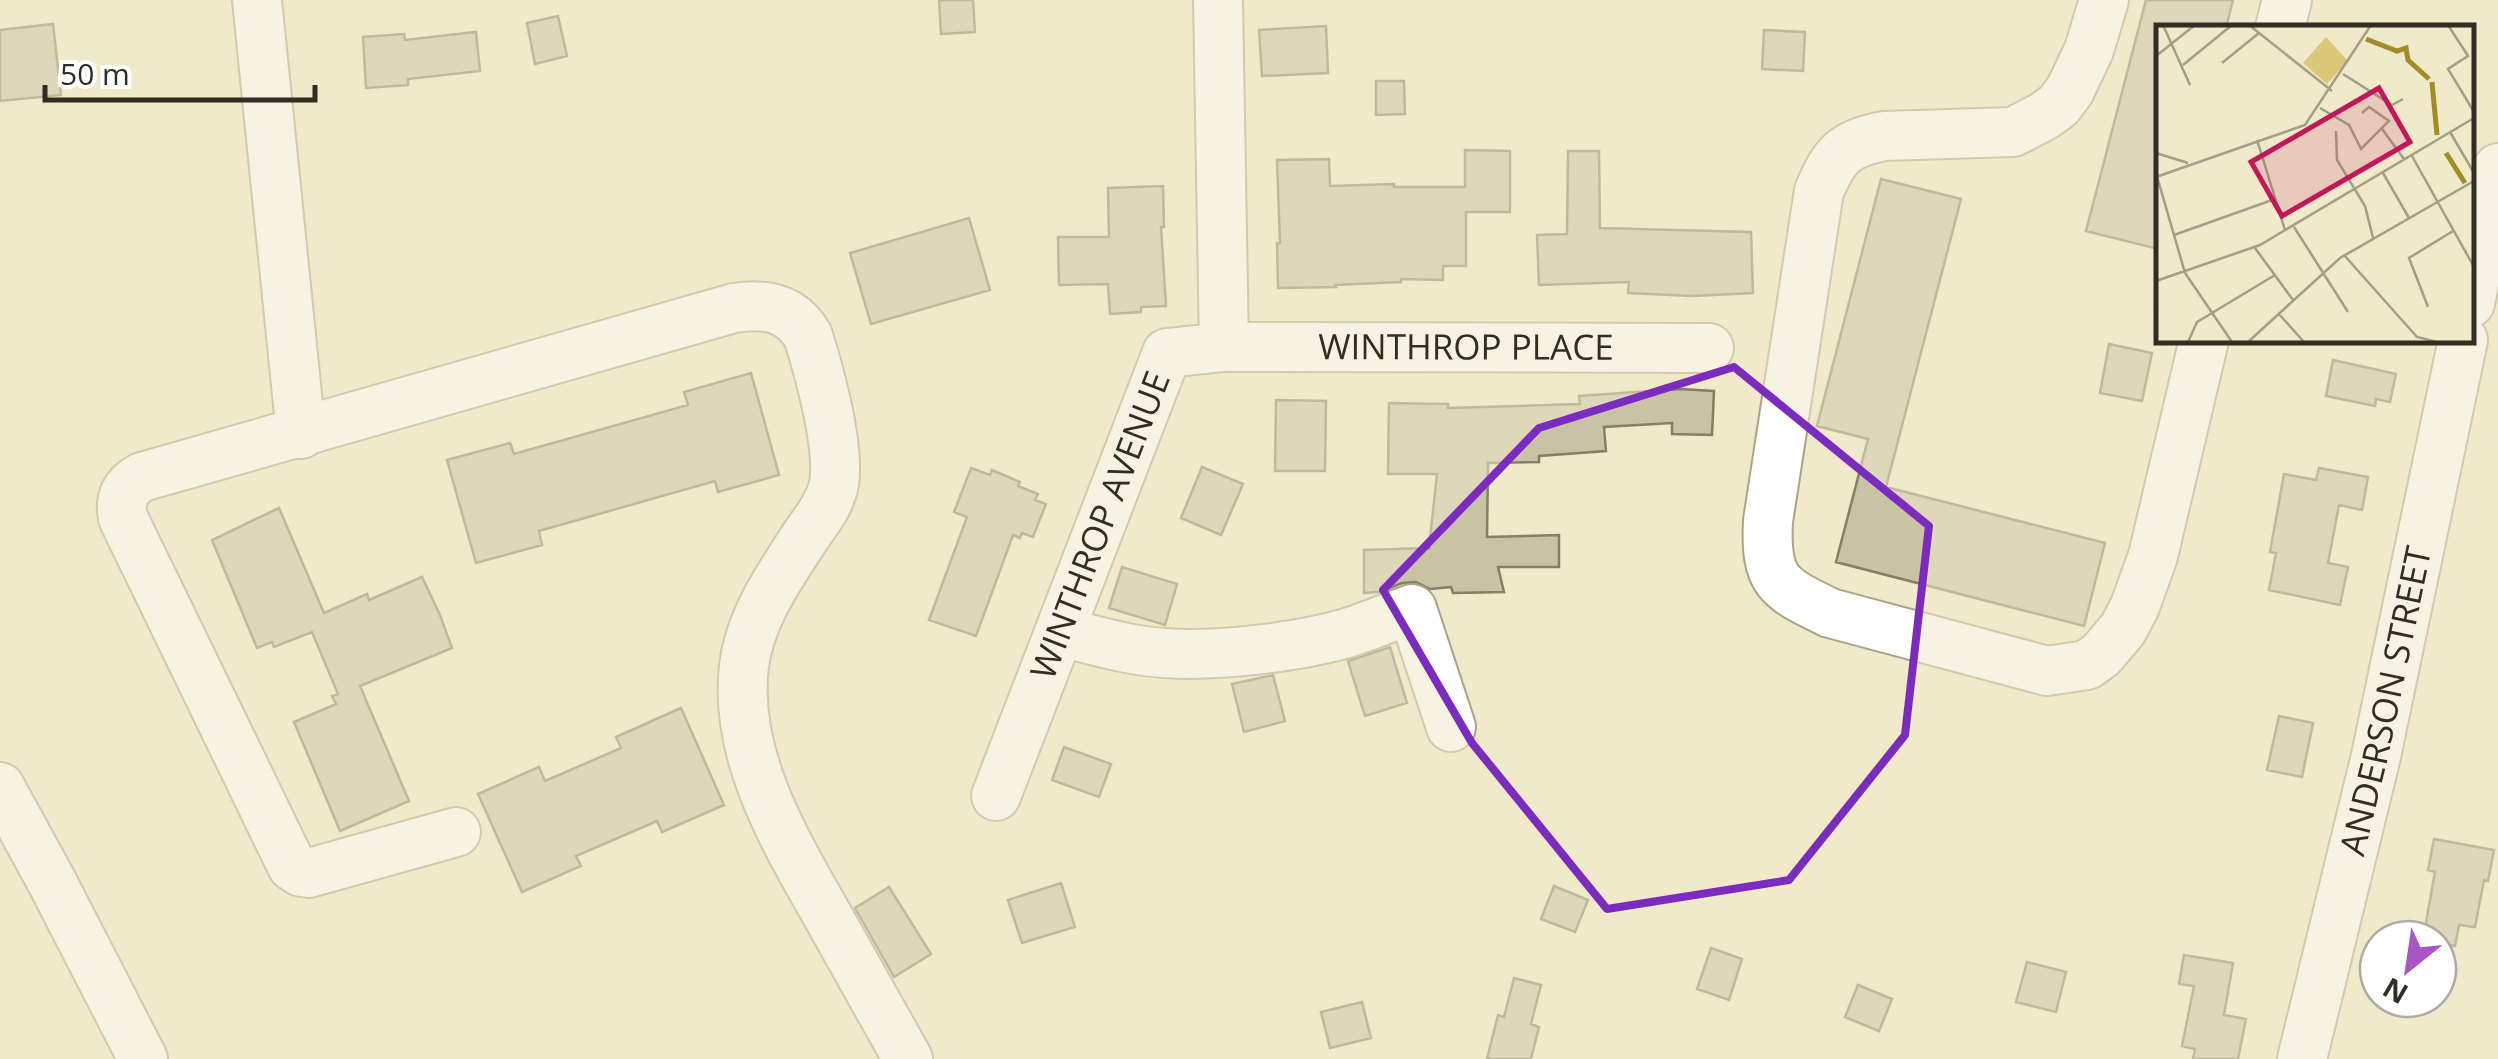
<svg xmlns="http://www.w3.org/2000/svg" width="2498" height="1059" viewBox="0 0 2498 1059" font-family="'Open Sans',sans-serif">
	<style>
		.building { fill: #c9c2a5; stroke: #857f63; stroke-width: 2.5 }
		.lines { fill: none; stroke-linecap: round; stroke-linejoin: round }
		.minor-casing { stroke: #aaa487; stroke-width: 52 }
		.minor { stroke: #fff; stroke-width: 48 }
		.marked { fill: none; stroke: #7b2cbf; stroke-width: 8; stroke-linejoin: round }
		.labels { text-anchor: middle; stroke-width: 8; stroke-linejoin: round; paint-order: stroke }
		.street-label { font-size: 35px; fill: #302d22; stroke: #fff }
		.inset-river { fill: none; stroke: #a18c26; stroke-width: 5 }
		.inset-road { fill: none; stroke: #a39e87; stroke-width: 2.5 }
		.view { fill: #c2185b; fill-opacity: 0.15; stroke: #c2185b; stroke-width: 5 }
		.inset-edge { fill: none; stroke: #302d22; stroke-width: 5 }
	</style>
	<rect width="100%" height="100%" fill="#f0e9ca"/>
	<path class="building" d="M939,0H973L975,32L941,34Z
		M2146,0H2233L2226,28H2158V249L2086,231Z
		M558,16L567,56L535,64L527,23Z
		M53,24L61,95L0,101V30Z
		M1326,26L1328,73L1262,76L1259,30Z
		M1764,30L1805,32L1803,71L1762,69Z
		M476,32L480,71L408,79V85L366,88L363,37L404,34L405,40Z
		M1376,81H1404L1405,114L1376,115Z
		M1465,150L1510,151V212H1466V266H1443V280L1401,279V282L1335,285L1336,287L1278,288L1277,243H1280L1277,160L1329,159L1330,186L1394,184V187H1465Z
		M1568,151H1599L1600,228L1751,232L1753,293L1693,296L1628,293L1629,282L1539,285L1537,235L1567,234Z
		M1881,179L1961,199L1886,487L2105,543L2084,626L1836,562L1868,439L1817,426Z
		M1163,186L1164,227H1161L1166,306L1141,307V312L1110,314L1108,284L1059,285L1058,237H1109L1108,188Z
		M969,218L990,290L871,324L850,253Z
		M2109,344L2152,353L2142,401L2100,393Z
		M2333,360L2396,374L2390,402L2376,399L2375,406L2326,396Z
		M751,373L779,475L718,492L715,481L539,531L542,545L476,563L447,460L510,443L514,454L688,405L684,392Z
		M1680,389L1714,391L1712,435L1672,434V423L1604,427L1606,451L1539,456V462L1488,463L1487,537L1559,535V567H1498L1504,592L1453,593L1451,587L1430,589L1416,582L1402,583L1379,592L1364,593V550L1429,548L1437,474H1388L1389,403L1448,404V408L1580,404L1579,396Z
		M1276,400L1326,401L1325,471H1275Z
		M1202,467L1243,484L1221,535L1181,518Z
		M971,468L990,475L992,470L1020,482L1018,486L1038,494L1035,500L1046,504L1033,537L1022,533L1020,538L1013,535L976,636L929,620L967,517L954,512Z
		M2319,468L2368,477L2362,510L2339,505L2328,563L2348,567L2340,605L2269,590L2276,553L2270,552L2284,474L2316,480Z
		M279,508L324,613L367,594L369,600L422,577L440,615L452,648L360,686L409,801L340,831L294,722L336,704L332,696L338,694L312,632L274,647L272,642L257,648L212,540Z
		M1122,567L1177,584L1165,625L1109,608Z
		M1390,647L1407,703L1365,716L1348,661Z
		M1273,675L1285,721L1244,732L1232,684Z
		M681,708L724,805L662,832L657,821L576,856L581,866L522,892L478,794L539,767L545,781L621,748L616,737Z
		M2279,716L2313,723L2302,777L2267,770Z
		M1064,747L1111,764L1099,797L1052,780Z
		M2434,839L2494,850L2488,881L2484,880L2475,927L2459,925L2455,946L2438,943V939H2423L2435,872L2428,870Z
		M1061,883L1075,927L1022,943L1008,900Z
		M1554,886L1588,900L1575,932L1541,919Z
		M889,887L931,954L894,977L855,908Z
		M1711,948L1742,959L1729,1000L1697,989Z
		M2184,955L2233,963L2224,1015L2246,1019L2238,1059H2193L2195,1049L2182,1046L2194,986L2179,984Z
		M2027,962L2066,972L2056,1012L2016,1002Z
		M1514,978L1541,985L1531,1024L1539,1027L1531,1059H1487L1498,1015L1504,1017Z
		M1858,985L1892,999L1879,1031L1845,1017Z
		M1362,1002L1371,1038L1330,1048L1321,1012Z"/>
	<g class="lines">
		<g class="minor-casing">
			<g id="minor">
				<path d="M257,0L301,434"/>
				<path d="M2104,0L2089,50L2070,90L2058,106L2044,116L2013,132L1884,136C1844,144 1835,154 1819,191L1768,521C1765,582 1778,588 1830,613L2047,671L2087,665L2101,655L2123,629L2135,606L2153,556L2204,340"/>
				<path d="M2280,28L2287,0"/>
				<path d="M2470,303L2498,168"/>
				<path id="s1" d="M1224,347L1709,348"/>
				<path d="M1060,632C1094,640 1129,651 1165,653C1215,657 1299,647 1347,633C1369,626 1390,617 1412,609L1451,727"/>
				<path d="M0,787L53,884L143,1059"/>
				<path id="s2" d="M996,796L1167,353L1224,347L1218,0"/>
				<path d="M456,832L309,873L301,872L292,866L123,518C119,499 125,486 142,477L734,308C765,303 791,307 808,336C820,374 840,447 834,484C830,504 816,521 805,537C779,577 750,618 744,666C733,757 787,844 830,920C856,966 882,1013 908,1059"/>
				<path id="s3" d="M2302,1059L2376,756L2463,340"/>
			</g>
		</g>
		<use href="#minor" class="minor"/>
	</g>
	<path d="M0 0H2498V1059H0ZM1734,367L1929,526L1905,735L1789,880L1607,909L1472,743L1383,590L1539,428Z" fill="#f0e9ca" fill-opacity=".55" fill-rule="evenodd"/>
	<path class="marked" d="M1734,367L1929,526L1905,735L1789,880L1607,909L1472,743L1383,590L1539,428Z"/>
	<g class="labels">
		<g class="street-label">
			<text dy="12" stroke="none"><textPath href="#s1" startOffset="242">WINTHROP PLACE</textPath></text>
			<text dy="12" stroke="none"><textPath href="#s2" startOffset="290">WINTHROP AVENUE</textPath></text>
			<text dy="12" stroke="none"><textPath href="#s3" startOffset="368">ANDERSON STREET</textPath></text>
		</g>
	</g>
	<g transform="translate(2156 25)">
		<rect width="318" height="318" fill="#f0e9ca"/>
		<path d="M170,12L192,36L171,59L147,38Z" fill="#dbc979"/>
		<path class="inset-river" d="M210,14L241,26L250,23L252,35L273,54M276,57L281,110M290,128L309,158"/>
		<path class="inset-road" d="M7,0L34,60M93,0L176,66M292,0L312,31L292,44L318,87M0,31L39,0M66,38L103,8M27,40L76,0M187,49L236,80L247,74M164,83L193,100L205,124L233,96L213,82L206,88M226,104L248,134M180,106L181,135L209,181L217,213M294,107L318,148M101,115L129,205M0,128L32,138M256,131L318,242M0,148L29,248L76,317M227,148L253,193M0,152L149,100L215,0M138,202L192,287M18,210L119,174M99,223L137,275M188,230L261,312L281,317M0,256L104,220L318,93M272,282L253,233L297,206M122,288L148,317M0,317L1,284M32,317L41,297L119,250M92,317L184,233L318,156"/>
		<path class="view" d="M223,63L254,117L126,191L95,137Z"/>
		<rect width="318" height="318" class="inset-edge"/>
	</g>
	<g transform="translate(2408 969) rotate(210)"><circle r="48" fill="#ffffff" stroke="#acaba7" stroke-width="2.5"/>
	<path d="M0-8L18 38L0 25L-18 38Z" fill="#a856c5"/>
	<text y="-15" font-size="28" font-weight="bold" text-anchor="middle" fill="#302d22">N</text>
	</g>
	<path d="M45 85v15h270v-15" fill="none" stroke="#302d22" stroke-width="5"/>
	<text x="60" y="85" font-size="30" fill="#302d22" stroke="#ffffff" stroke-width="8" paint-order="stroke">50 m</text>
</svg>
